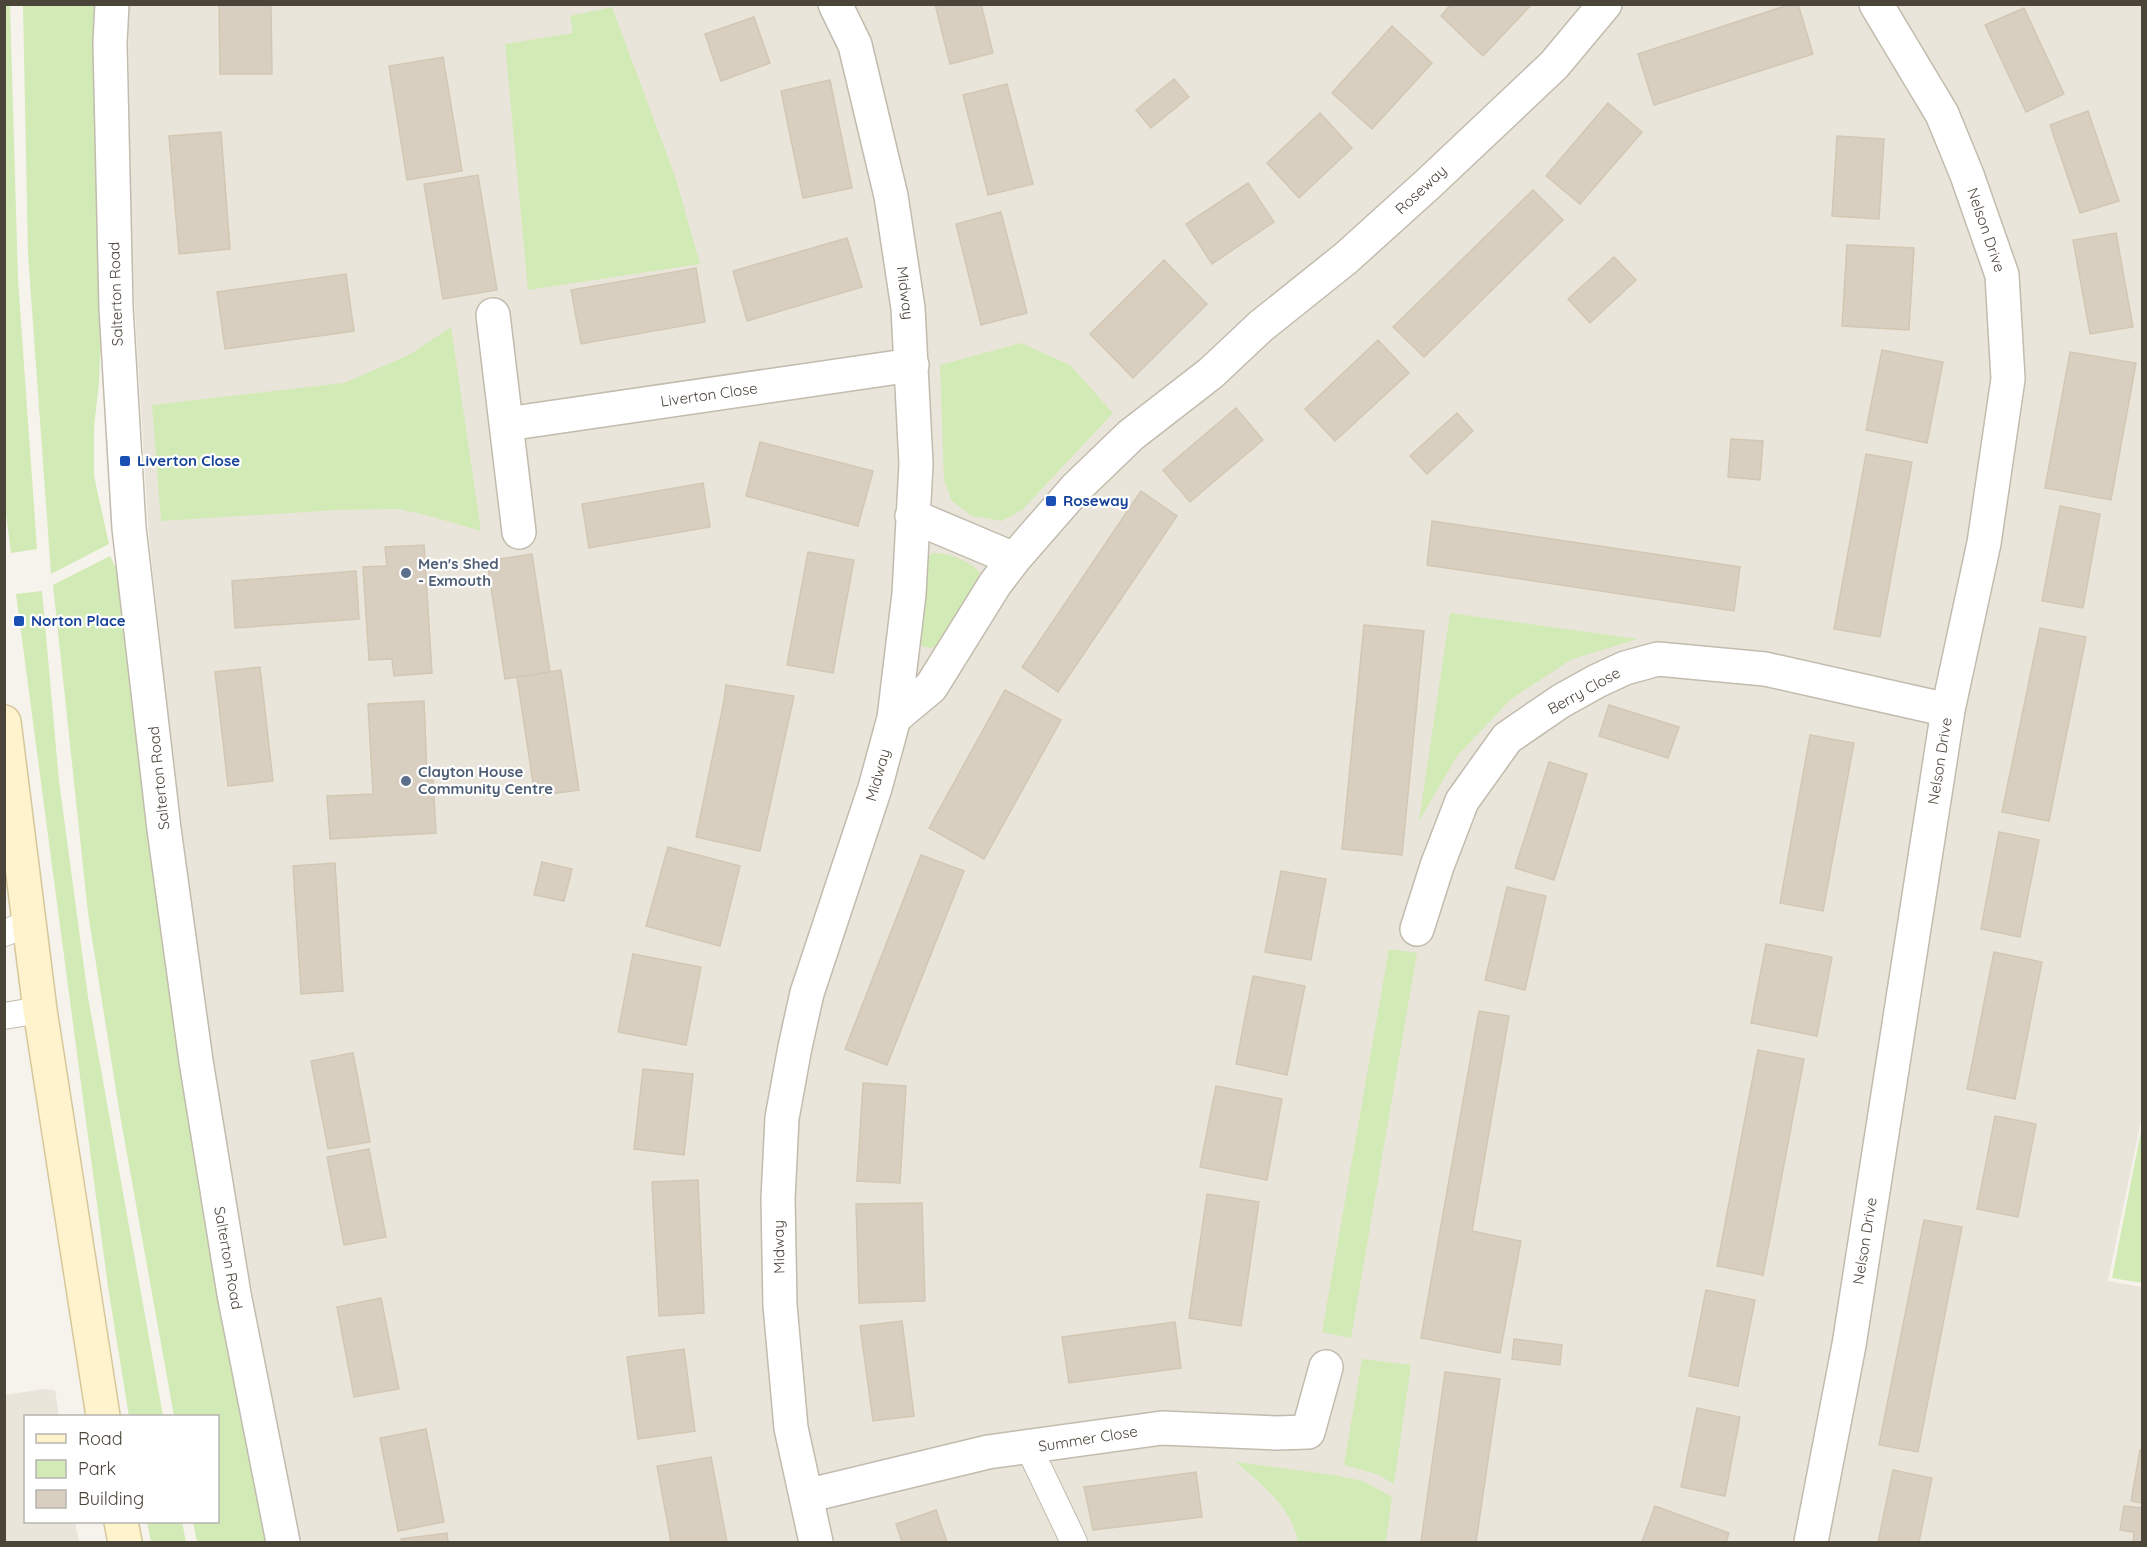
<svg xmlns="http://www.w3.org/2000/svg" width="2147" height="1547" viewBox="0 0 2147 1547" font-family="Quicksand,sans-serif">
	<style>
		.residential { fill: #eae5da }
		.green { fill: #d2eab5 }
		.building { fill: #d8cfc1; stroke: #d3c7b4; stroke-width: 1.5 }
		.lines { fill: none; stroke-linecap: round; stroke-linejoin: round }
		.service-casing { stroke: #c2bbae; stroke-width: 28 }
		.minor-casing { stroke: #c2bbae; stroke-width: 36 }
		.secondary-casing { stroke: #d6c79b; stroke-width: 36 }
		.service { stroke: #fff; stroke-width: 26 }
		.minor { stroke: #fff; stroke-width: 33 }
		.secondary { stroke: #fff3cd; stroke-width: 33 }
		.transit-dot { fill: #1a4fb4; stroke: #fff; stroke-width: 2 }
		.service-dot { fill: #5c6f8a; stroke: #fff; stroke-width: 2 }
		.labels { text-anchor: middle; stroke-width: 4.5; stroke-linejoin: round; paint-order: stroke }
		.street-label { font-size: 15px; fill: #4b4439; stroke: #fff }
		.transit-label { font-size: 15px; font-weight: bold; fill: #164399; stroke: #fff; text-anchor: start }
		.service-label { font-size: 15px; font-weight: bold; fill: #4e5e75; stroke: #fff; text-anchor: start }
	</style>
	<rect width="100%" height="100%" fill="#f6f3ec"/>
	<path class="residential" d="M128,5H2142V1116L2108,1281L2142,1287V1542H299L237,1211L188,898L149,537L132,266Z
		M44,1389L55,1390L59,1416H26V1522H75L79,1542H5V1395Z"/>
	<path class="green" d="M4,5H10L18,280L37,549L11,553L4,497Z
		M23,5H97L102,309L99,382L94,427V476L109,544L51,574L28,254Z
		M612,7L676,179L700,264L528,290L505,44L573,33L570,16Z
		M451,327L481,531L426,515L398,509L338,510L161,521L152,405L344,383L409,355Z
		M1021,343L1070,365L1113,413L1022,510L1002,521L972,516L952,501L944,480L940,365Z
		M933,553C947,552 972,562 980,573L975,586L940,644L932,648L924,647L918,641L926,564L929,556Z
		M110,556L117,570L182,1080L268,1542H197L193,1522H218V1416H174L120,1115L88,913L53,585Z
		M42,591L59,781L88,997L163,1416H129L108,1287L16,594Z
		M1450,613L1638,639L1572,659L1511,699L1457,756L1419,821Z
		M1389,949L1417,953L1351,1338L1322,1332Z
		M2142,1126V1283L2112,1278Z
		M1362,1359L1411,1365L1394,1484L1377,1474L1344,1465Z
		M1236,1462L1333,1475L1363,1481L1392,1497L1386,1542H1298C1292,1507 1262,1485 1236,1462Z
		M147,1522H182L186,1542H151Z"/>
	<path class="building" d="M219,4H271L272,74H220Z
		M935,4H981L993,53L950,64Z
		M1451,4H1532L1483,56L1441,16Z
		M1791,4H1798L1813,54L1654,105L1638,54Z
		M2024,8L2064,94L2026,112L1985,25Z
		M754,17L770,63L721,81L705,34Z
		M1392,26L1432,63L1372,129L1332,93Z
		M443,57L462,171L407,180L389,66Z
		M1174,79L1189,97L1151,128L1136,110Z
		M830,80L852,188L803,198L781,91Z
		M1007,84L1033,184L988,195L963,95Z
		M1608,103L1642,132L1580,204L1546,176Z
		M2088,111L2119,201L2080,213L2050,125Z
		M1320,113L1352,148L1299,198L1267,163Z
		M221,132L230,249L179,254L169,136Z
		M1837,136L1884,139L1879,219L1832,216Z
		M478,175L497,290L443,299L424,184Z
		M1248,183L1274,222L1212,264L1186,224Z
		M1533,190L1563,220L1424,357L1393,327Z
		M1001,212L1027,313L981,325L956,224Z
		M2116,233L2133,327L2090,334L2073,240Z
		M847,238L862,287L747,321L733,271Z
		M1847,245L1914,248L1909,330L1842,326Z
		M1614,257L1636,280L1590,323L1568,299Z
		M1164,260L1207,304L1133,378L1090,334Z
		M696,268L705,322L581,344L571,290Z
		M346,274L354,331L225,349L217,292Z
		M1378,340L1409,373L1335,441L1305,409Z
		M1882,350L1943,362L1927,443L1866,430Z
		M2070,352L2136,363L2111,500L2045,488Z
		M1236,408L1263,440L1190,502L1163,470Z
		M1457,413L1473,431L1427,474L1410,456Z
		M1731,439L1763,441L1760,480L1728,477Z
		M760,442L873,471L858,526L746,496Z
		M1866,454L1912,462L1880,637L1834,629Z
		M703,483L710,527L589,548L582,504Z
		M1141,491L1177,516L1058,692L1022,667Z
		M2060,506L2100,514L2083,608L2042,601Z
		M1432,521L1740,567L1734,611L1427,565Z
		M424,545L432,673L394,676L392,659L369,660L363,567L387,566L385,547Z
		M808,552L854,560L833,673L787,665Z
		M532,554L550,672L505,679L487,561Z
		M356,571L359,619L235,628L232,581Z
		M1364,625L1424,631L1402,855L1342,849Z
		M2040,628L2086,637L2049,821L2002,812Z
		M260,667L273,781L228,786L215,672Z
		M561,670L579,790L535,796L517,677Z
		M726,685L794,696L760,851L696,837L723,706Z
		M1005,690L1061,720L984,859L929,828Z
		M424,701L427,775L428,780H433L436,833L330,839L327,796L373,794L368,704Z
		M1609,705L1679,727L1668,758L1599,736Z
		M1810,735L1854,743L1823,911L1780,903Z
		M1549,762L1587,774L1554,880L1515,868Z
		M1999,832L2039,840L2020,937L1981,929Z
		M668,847L740,866L720,946L646,926Z
		M921,855L964,871L887,1065L845,1049Z
		M542,862L572,869L564,901L534,895Z
		M335,863L343,991L301,994L293,866Z
		M1281,871L1326,879L1311,960L1265,952Z
		M1507,887L1546,896L1525,990L1485,980Z
		M1766,944L1832,957L1817,1036L1751,1023Z
		M1994,952L2042,962L2015,1099L1967,1089Z
		M633,954L701,967L686,1045L618,1032Z
		M1253,976L1305,986L1287,1075L1236,1064Z
		M1479,1011L1509,1016L1472,1231L1521,1241L1500,1353L1421,1338Z
		M1758,1050L1804,1059L1763,1275L1717,1266Z
		M353,1053L370,1142L328,1149L311,1061Z
		M643,1069L693,1074L684,1155L634,1149Z
		M863,1083L906,1086L900,1183L857,1181Z
		M1216,1086L1282,1099L1267,1180L1200,1167Z
		M1995,1116L2036,1124L2018,1217L1977,1209Z
		M369,1149L386,1237L344,1245L327,1157Z
		M698,1180L704,1313L659,1316L652,1182Z
		M1207,1194L1259,1202L1241,1326L1189,1318Z
		M922,1203L925,1301L859,1303L856,1204Z
		M1924,1220L1962,1227L1918,1452L1879,1445Z
		M1706,1290L1755,1300L1738,1386L1689,1376Z
		M381,1298L399,1389L354,1397L337,1307Z
		M902,1321L914,1416L873,1421L860,1326Z
		M1175,1322L1181,1368L1069,1383L1062,1337Z
		M1514,1339L1562,1345L1560,1365L1512,1359Z
		M684,1349L695,1431L638,1439L627,1357Z
		M1445,1372L1500,1379L1476,1542H1421Z
		M1697,1408L1740,1417L1725,1496L1681,1487Z
		M426,1429L444,1522L398,1531L380,1438Z
		M2140,1450H2142V1503L2131,1501Z
		M711,1457L727,1542H671L657,1466Z
		M1893,1470L1932,1478L1919,1542H1878Z
		M1196,1472L1202,1517L1093,1530L1084,1487Z
		M1655,1506L1729,1533L1726,1542H1642Z
		M2124,1506L2142,1508V1542H2133L2134,1532L2120,1530Z
		M936,1510L947,1542H902L896,1524Z
		M447,1533L448,1542H402L401,1539Z"/>
	<g class="lines">
		<g class="service-casing">
			<path id="service" d="M4,933L30,923
				M4,1016L40,1010
				M1029,1448L1074,1542"/>
		</g>
		<g class="minor-casing">
			<path id="minor" d="M112,4L110,43L116,308L129,528L164,829L196,1061L234,1294L283,1542
				M493,315L519,532
				M507,424L912,365
				M912,516L1014,559
				M894,718L931,687L995,584L1014,559L1075,489L1131,435L1211,373L1261,326L1346,258L1428,184L1554,65L1605,4
				M1417,929L1437,866L1462,801L1507,738L1561,701L1597,681L1625,668L1658,659L1765,669L1948,710
				M806,1496L988,1452L1162,1428L1276,1433L1308,1432L1326,1367
				M816,1542L791,1428L780,1305L778,1199L782,1118L795,1047L807,993L875,788L894,718L909,594L916,464L908,308L891,196L855,45L835,4
				M1811,1542L1849,1345L1948,710L1984,543L2008,379L2002,275L1967,175L1942,114L1876,4"/>
		</g>
		<g class="secondary-casing">
			<path id="secondary" d="M4,722L40,1010L103,1416
				M121,1522L125,1542"/>
		</g>
		<use href="#service" class="service"/>
		<use href="#minor" class="minor"/>
		<use href="#secondary" class="secondary"/>
	</g>
	<g class="transit-dot">
		<rect x="119" y="455" width="12" height="12" rx="3"/>
		<rect x="1045" y="495" width="12" height="12" rx="3"/>
		<rect x="13" y="615" width="12" height="12" rx="3"/>
	</g>
	<g class="service-dot">
		<circle cx="406" cy="573" r="6"/>
		<circle cx="406" cy="781" r="6"/>
	</g>
	<g class="labels">
		<g class="street-label">
			<text transform="translate(1421 190) rotate(-43)" y="5">Roseway</text>
			<text transform="translate(1986 230) rotate(71)" y="5">Nelson Drive</text>
			<text transform="translate(905 293) rotate(83)" y="5">Midway</text>
			<text transform="translate(116 294) rotate(-92)" y="5">Salterton Road</text>
			<text transform="translate(709 395) rotate(-8)" y="5">Liverton Close</text>
			<text transform="translate(1584 691) rotate(-29)" y="5">Berry Close</text>
			<text transform="translate(1940 761) rotate(-81)" y="5">Nelson Drive</text>
			<text transform="translate(878 775) rotate(-74)" y="5">Midway</text>
			<text transform="translate(159 778) rotate(-96)" y="5">Salterton Road</text>
			<text transform="translate(1865 1241) rotate(-81)" y="5">Nelson Drive</text>
			<text transform="translate(779 1247) rotate(-91)" y="5">Midway</text>
			<text transform="translate(228 1258) rotate(80)" y="5">Salterton Road</text>
			<text transform="translate(1088 1439) rotate(-9)" y="5">Summer Close</text>
		</g>
		<g class="transit-label">
			<text x="137" y="466">Liverton Close</text>
			<text x="1063" y="506">Roseway</text>
			<text x="31" y="626">Norton Place</text>
		</g>
		<g class="service-label">
			<text x="418" y="569">Men's Shed<tspan x="418" dy="17">- Exmouth</tspan></text>
			<text x="418" y="777">Clayton House<tspan x="418" dy="17">Community Centre</tspan></text>
		</g>
	</g>
	<rect width="2147" height="1547" fill="none" stroke="#4b4439" stroke-width="12"/>
	<rect x="24" y="1415" width="195" height="108" fill="#ffffff" stroke="#b7b4b0" stroke-width="1.5"/>
	<rect x="36" y="1434" width="30" height="9" fill="#fff3cd" stroke="#b7b4b0" stroke-width="1.5"/>
	<text x="78" y="1445" font-size="18" fill="#4b4439">Road</text>
	<rect x="36" y="1460" width="30" height="18" fill="#d2eab5" stroke="#b7b4b0" stroke-width="1.5"/>
	<text x="78" y="1475" font-size="18" fill="#4b4439">Park</text>
	<rect x="36" y="1490" width="30" height="18" fill="#d8cfc1" stroke="#b7b4b0" stroke-width="1.5"/>
	<text x="78" y="1505" font-size="18" fill="#4b4439">Building</text>
</svg>
